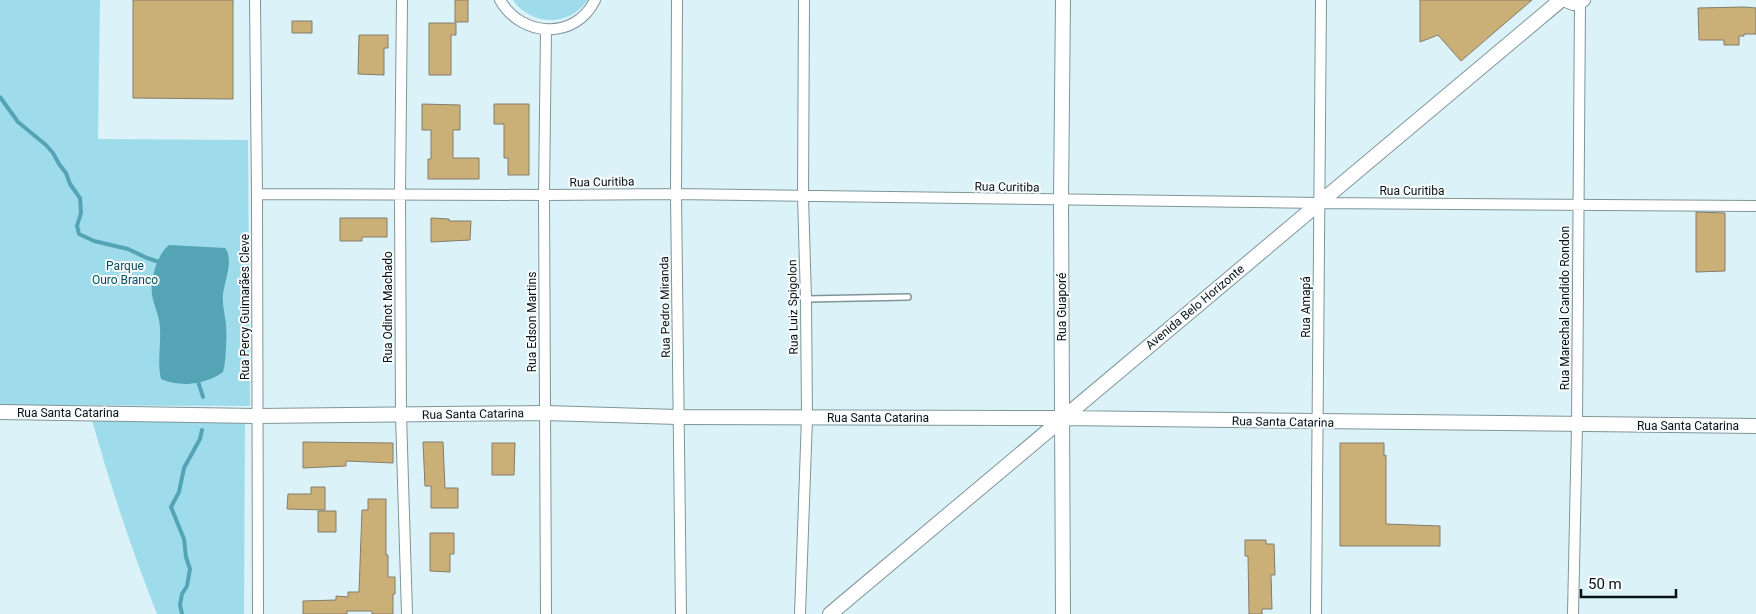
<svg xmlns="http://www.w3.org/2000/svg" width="1756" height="614" viewBox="0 0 1756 614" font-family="Roboto,sans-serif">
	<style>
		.green { fill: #9fdceb }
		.water { fill: #55a4b6 }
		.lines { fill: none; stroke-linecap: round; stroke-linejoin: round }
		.stream { stroke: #55a4b6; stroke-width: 4 }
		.building { fill: #cab076; stroke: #847c6c }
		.lane-casing { stroke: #7f959a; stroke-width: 8 }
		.street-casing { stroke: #7f959a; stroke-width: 12 }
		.secondary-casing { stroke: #7f959a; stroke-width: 16 }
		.lane { stroke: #fff; stroke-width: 5 }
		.street { stroke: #fff; stroke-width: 10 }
		.secondary { stroke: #fff; stroke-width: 14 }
		.labels { text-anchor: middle; stroke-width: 4; stroke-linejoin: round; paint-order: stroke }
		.street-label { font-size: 12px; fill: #091113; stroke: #f7fcfd }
		.park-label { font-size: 12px; fill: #074f5c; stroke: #f7fcfd }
	</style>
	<rect width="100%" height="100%" fill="#dbf3f8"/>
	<path class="green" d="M0,0H100L98,139L248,140L250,406L0,405Z
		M513,0H588C582,7 576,14 566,17C548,25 524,17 513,0Z
		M90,413L245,422L244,614H157C131,548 109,482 90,413Z"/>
	<path class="water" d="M169,245L225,248C234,259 225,280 223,294C222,305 225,314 226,325C227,335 226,363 223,372C207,384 181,388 161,379C157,363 161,346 160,329C160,317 154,306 152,295C150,280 157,254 169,245Z"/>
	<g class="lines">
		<path class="stream" d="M0,97L18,122L46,145L53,153L59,164L66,173L70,184L80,198L81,213L77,226L79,234L94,241L128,249L147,258L162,263
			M197,378L203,397
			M182,614L180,605L182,594L187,586L190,569L186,557L184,539L171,507L179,492L184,468L200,439L202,430"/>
	</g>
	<path class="building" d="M133,0H233V99L133,98Z
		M455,0H468V22H455Z
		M1420,0H1532L1461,61L1438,35L1420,42Z
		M1744,7L1756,8V34H1744V36H1739V45H1724V40H1699L1698,8Z
		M292,21H312V33H292Z
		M429,23H456V35H451V75H429Z
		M359,35H388V48H384V75L358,74Z
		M422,104L460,105V130H453V158H479V179H428V159H431V130H422Z
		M494,104H529V175H508V158H504V124H494Z
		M1696,212L1725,213V271L1696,272Z
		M340,218H387V237H362V241H340Z
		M431,218L449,219V221H471L470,240L431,242Z
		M303,442L393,443V463L346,461V466L303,468Z
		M423,442H443L445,488H458V508H431V486H425Z
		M492,443H515L514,475H492Z
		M1340,443H1384V456L1386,455V524L1440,526V546H1340Z
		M311,487H325V510L287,509L288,494H311Z
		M368,499H386V555H388V577H395V594H393V614H372V611H347V614H303V601L336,600V596L348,597V592H359L362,510H368Z
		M318,511H336V532H318Z
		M430,533H454V554H450V572L430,571Z
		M1245,540H1266V544H1274L1275,575H1271L1272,609H1262V614H1249L1248,556H1245Z"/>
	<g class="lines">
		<g class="lane-casing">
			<path id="lane" d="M806,299L908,297"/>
		</g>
		<g class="street-casing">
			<path id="street" d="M255,0L257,194L258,614
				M402,0L400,194L401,415L407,614
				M500,0C521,37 575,41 595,0
				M677,0L676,194L681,614
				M257,194L544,195L676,194L1318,203L1756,206
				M546,614L544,195L546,30
				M800,614L807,418L806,299L803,197L804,0
				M1316,614C1319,409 1318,205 1321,0
				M1573,614L1577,425L1580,2"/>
		</g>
		<g class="secondary-casing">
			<path id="secondary" d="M1566,0L1573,3L1583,0
				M0,412L257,416L545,413L678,417L1062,418L1756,426
				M830,614L1561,0
				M1063,614L1061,200L1063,0"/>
		</g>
		<use href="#lane" class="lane"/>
		<use href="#street" class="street"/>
		<use href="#secondary" class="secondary"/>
	</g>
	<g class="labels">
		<g class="street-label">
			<text transform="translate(602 182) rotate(-1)" y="4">Rua Curitiba</text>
			<text transform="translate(1007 187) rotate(1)" y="4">Rua Curitiba</text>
			<text x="1412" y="195">Rua Curitiba</text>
			<text transform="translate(245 307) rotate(-90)" y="4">Rua Percy Guimarães Cleve</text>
			<text transform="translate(388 307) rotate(-90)" y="4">Rua Odinot Machado</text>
			<text transform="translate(665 307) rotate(-91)" y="4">Rua Pedro Miranda</text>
			<text transform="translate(793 307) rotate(-91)" y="4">Rua Luiz Spigolon</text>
			<text transform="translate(1062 307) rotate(-90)" y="4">Rua Guaporé</text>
			<text transform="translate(1195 307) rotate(-40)" y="4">Avenida Belo Horizonte</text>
			<text transform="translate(1306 307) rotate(-90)" y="4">Rua Amapá</text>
			<text transform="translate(1565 308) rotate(-90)" y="4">Rua Marechal Candido Rondon</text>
			<text transform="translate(532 322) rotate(-90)" y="4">Rua Edson Martins</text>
			<text x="68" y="417">Rua Santa Catarina</text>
			<text transform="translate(473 414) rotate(-1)" y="4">Rua Santa Catarina</text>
			<text x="878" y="422">Rua Santa Catarina</text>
			<text transform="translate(1283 422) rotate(1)" y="4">Rua Santa Catarina</text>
			<text x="1688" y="430">Rua Santa Catarina</text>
		</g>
		<g class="park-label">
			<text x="125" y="270">Parque<tspan x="125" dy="14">Ouro Branco</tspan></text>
		</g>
	</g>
	<path d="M1581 589v8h95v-8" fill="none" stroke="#091113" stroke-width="2.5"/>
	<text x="1588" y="589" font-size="15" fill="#091113" stroke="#f7fcfd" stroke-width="4" paint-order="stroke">50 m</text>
</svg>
